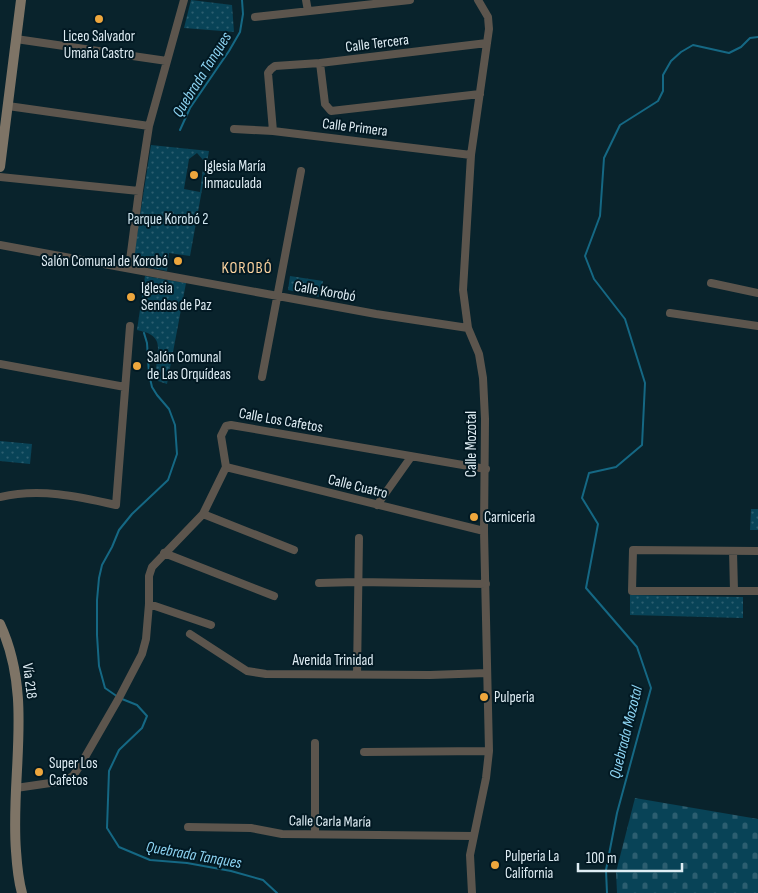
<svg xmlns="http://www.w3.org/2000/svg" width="758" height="893" viewBox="0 0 758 893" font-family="'Sofia Sans Condensed',sans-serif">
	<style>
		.cemetery { fill: url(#cemetery-stones) }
		.park { fill: url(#park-dots); fill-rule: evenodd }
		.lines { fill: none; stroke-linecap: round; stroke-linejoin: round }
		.stream { stroke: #156884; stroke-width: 2 }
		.minor { stroke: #5c554d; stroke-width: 8 }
		.secondary { stroke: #7e7466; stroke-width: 10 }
		.poi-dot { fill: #eea73d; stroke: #021923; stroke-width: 2 }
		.labels { text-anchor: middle; stroke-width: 4; stroke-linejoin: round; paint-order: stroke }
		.poi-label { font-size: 15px; fill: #dfedf4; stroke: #021923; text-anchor: start }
		.street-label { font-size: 15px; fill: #dfedf4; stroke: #021923 }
		.park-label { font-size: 15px; fill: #d1e7f1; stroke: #021923 }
		.water-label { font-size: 16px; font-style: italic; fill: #8dd4f3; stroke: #021923 }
		.neighbourhood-label { font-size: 16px; letter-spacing: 1px; fill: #fbd29f; stroke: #021923 }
	</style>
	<defs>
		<pattern id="cemetery-stones" width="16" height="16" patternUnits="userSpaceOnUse" patternTransform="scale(1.25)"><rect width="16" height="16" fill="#084357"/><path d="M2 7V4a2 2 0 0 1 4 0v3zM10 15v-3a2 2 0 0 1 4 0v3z" fill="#2c5e70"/></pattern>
		<pattern id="park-dots" width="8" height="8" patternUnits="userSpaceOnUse" patternTransform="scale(1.25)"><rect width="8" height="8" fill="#084357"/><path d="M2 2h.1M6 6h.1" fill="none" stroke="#2c5e70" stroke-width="1.8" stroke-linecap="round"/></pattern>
	</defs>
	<rect width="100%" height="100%" fill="#09232c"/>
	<path class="cemetery" d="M635,798L758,819V893H617L616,872Z"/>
	<path class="park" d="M191,0L232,5L234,32L184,28Z
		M151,145L209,151L190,256L169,253L167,271L137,265L133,260ZM197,153L204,161L200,192L184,189L189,159Z
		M145,276L186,283L167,384L158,381C150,357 173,337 137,330Z
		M290,276L323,281L320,297L288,290Z
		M0,441L32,444L30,464L0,461Z
		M751,509H758V530H750Z
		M630,595L743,597V618L630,615Z"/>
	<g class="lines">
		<path class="stream" d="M180,130L190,108L229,51L240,32L243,14L242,0
			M118,697L105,688L99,666L97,635V600L99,578L102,565L112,547L119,530L132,514L168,480L177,454L175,425L169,409L157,395L152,387L149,374L147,343L144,333
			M122,699L137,705L147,716L142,728L119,750L109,771L107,828L119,847L150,860L187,863L231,871L263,880L277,893
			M607,893L606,870L617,813L651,688L637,647L586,588L598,524L582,498L589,473L616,467L642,445L645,383L625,319L594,279L585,256L600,216L604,158L620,125L658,101L663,91V75L671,61L681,52L693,45L729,53L741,47L750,38L758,37"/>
		<path class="minor" d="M306,0L308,11
			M255,17L410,0
			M16,39L167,61
			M320,63L325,104L331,111L480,94
			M8,106L149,126
			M234,129L273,131L471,155
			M273,131L268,73L271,69L275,66L320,63L487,43
			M0,177L139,191
			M0,245L376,314L468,328
			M129,268L139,191L149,126L184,0
			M711,283L758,293
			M670,313L758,326
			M0,364L125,387
			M262,377L301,171
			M226,467L484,531
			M0,497C39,488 77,496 116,505L130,326
			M377,505L411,457
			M203,514L294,550
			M733,551L734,591
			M758,551L633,550L632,591H758
			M164,553L274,596
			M319,583L357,582L486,584
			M149,604L211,625
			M190,634L247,671L266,674L430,675L487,673
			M357,674L359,538
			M315,743V834
			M364,752L489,751
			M16,788L64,781L73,776L81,764L119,698L142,654L146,639L149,604V576L152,567L203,514L226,467L221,436L226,426L231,425L486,469
			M188,827L251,828L282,834L473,836
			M472,893L470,855L486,778L489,751L484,531L485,419L483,378L479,354L468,328L463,290L471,155L489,29L488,17L478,0"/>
		<path class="secondary" d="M0,167L21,0
			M0,624C34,697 10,775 16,851C17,866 18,879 22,893"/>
	</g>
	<g class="poi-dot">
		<circle cx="99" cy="19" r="5"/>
		<circle cx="194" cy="175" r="5"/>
		<circle cx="178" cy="261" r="5"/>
		<circle cx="131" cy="297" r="5"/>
		<circle cx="137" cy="366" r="5"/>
		<circle cx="474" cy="517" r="5"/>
		<circle cx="484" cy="697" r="5"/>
		<circle cx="39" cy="772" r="5"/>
		<circle cx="495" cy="865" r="5"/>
	</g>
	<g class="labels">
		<g class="poi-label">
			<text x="99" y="41" text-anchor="middle">Liceo Salvador<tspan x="99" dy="17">Umaña Castro</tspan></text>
			<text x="204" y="171">Iglesia María<tspan x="204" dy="17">Inmaculada</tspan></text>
			<text x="168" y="266" text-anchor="end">Salón Comunal de Korobó</text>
			<text x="141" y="293">Iglesia<tspan x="141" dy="17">Sendas de Paz</tspan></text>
			<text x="147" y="362">Salón Comunal<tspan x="147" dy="17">de Las Orquídeas</tspan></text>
			<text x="484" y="522">Carniceria</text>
			<text x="494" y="702">Pulperia</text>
			<text x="49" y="768">Super Los<tspan x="49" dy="17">Cafetos</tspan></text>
			<text x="505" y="861">Pulperia La<tspan x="505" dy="17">California</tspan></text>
		</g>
		<g class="street-label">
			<text transform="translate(377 43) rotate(-7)" y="5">Calle Tercera</text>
			<text transform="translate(355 127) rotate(7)" y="5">Calle Primera</text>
			<text transform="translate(325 291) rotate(10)" y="5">Calle Korobó</text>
			<text transform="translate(281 420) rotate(10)" y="5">Calle Los Cafetos</text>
			<text transform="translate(471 444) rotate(-90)" y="5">Calle Mozotal</text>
			<text transform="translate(358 486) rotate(14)" y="5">Calle Cuatro</text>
			<text x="333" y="665">Avenida Trinidad</text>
			<text transform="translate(30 681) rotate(83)" y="5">Vía 218</text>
			<text transform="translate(330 821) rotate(1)" y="5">Calle Carla María</text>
		</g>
		<g class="park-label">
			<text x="168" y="224">Parque Korobó 2</text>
		</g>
		<g class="water-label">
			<text transform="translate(201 74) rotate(-58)" y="6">Quebrada Tanques</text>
			<text transform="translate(625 732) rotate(-76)" y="6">Quebrada Mozotal</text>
			<text transform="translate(194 854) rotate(10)" y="6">Quebrada Tanques</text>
		</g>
		<g class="neighbourhood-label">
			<text x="247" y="273">KOROBÓ</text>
		</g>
	</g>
	<path d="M578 863v8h104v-8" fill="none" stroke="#dfedf4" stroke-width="2.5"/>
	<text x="586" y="863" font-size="15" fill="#dfedf4" stroke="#021923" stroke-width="4" paint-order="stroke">100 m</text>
</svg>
